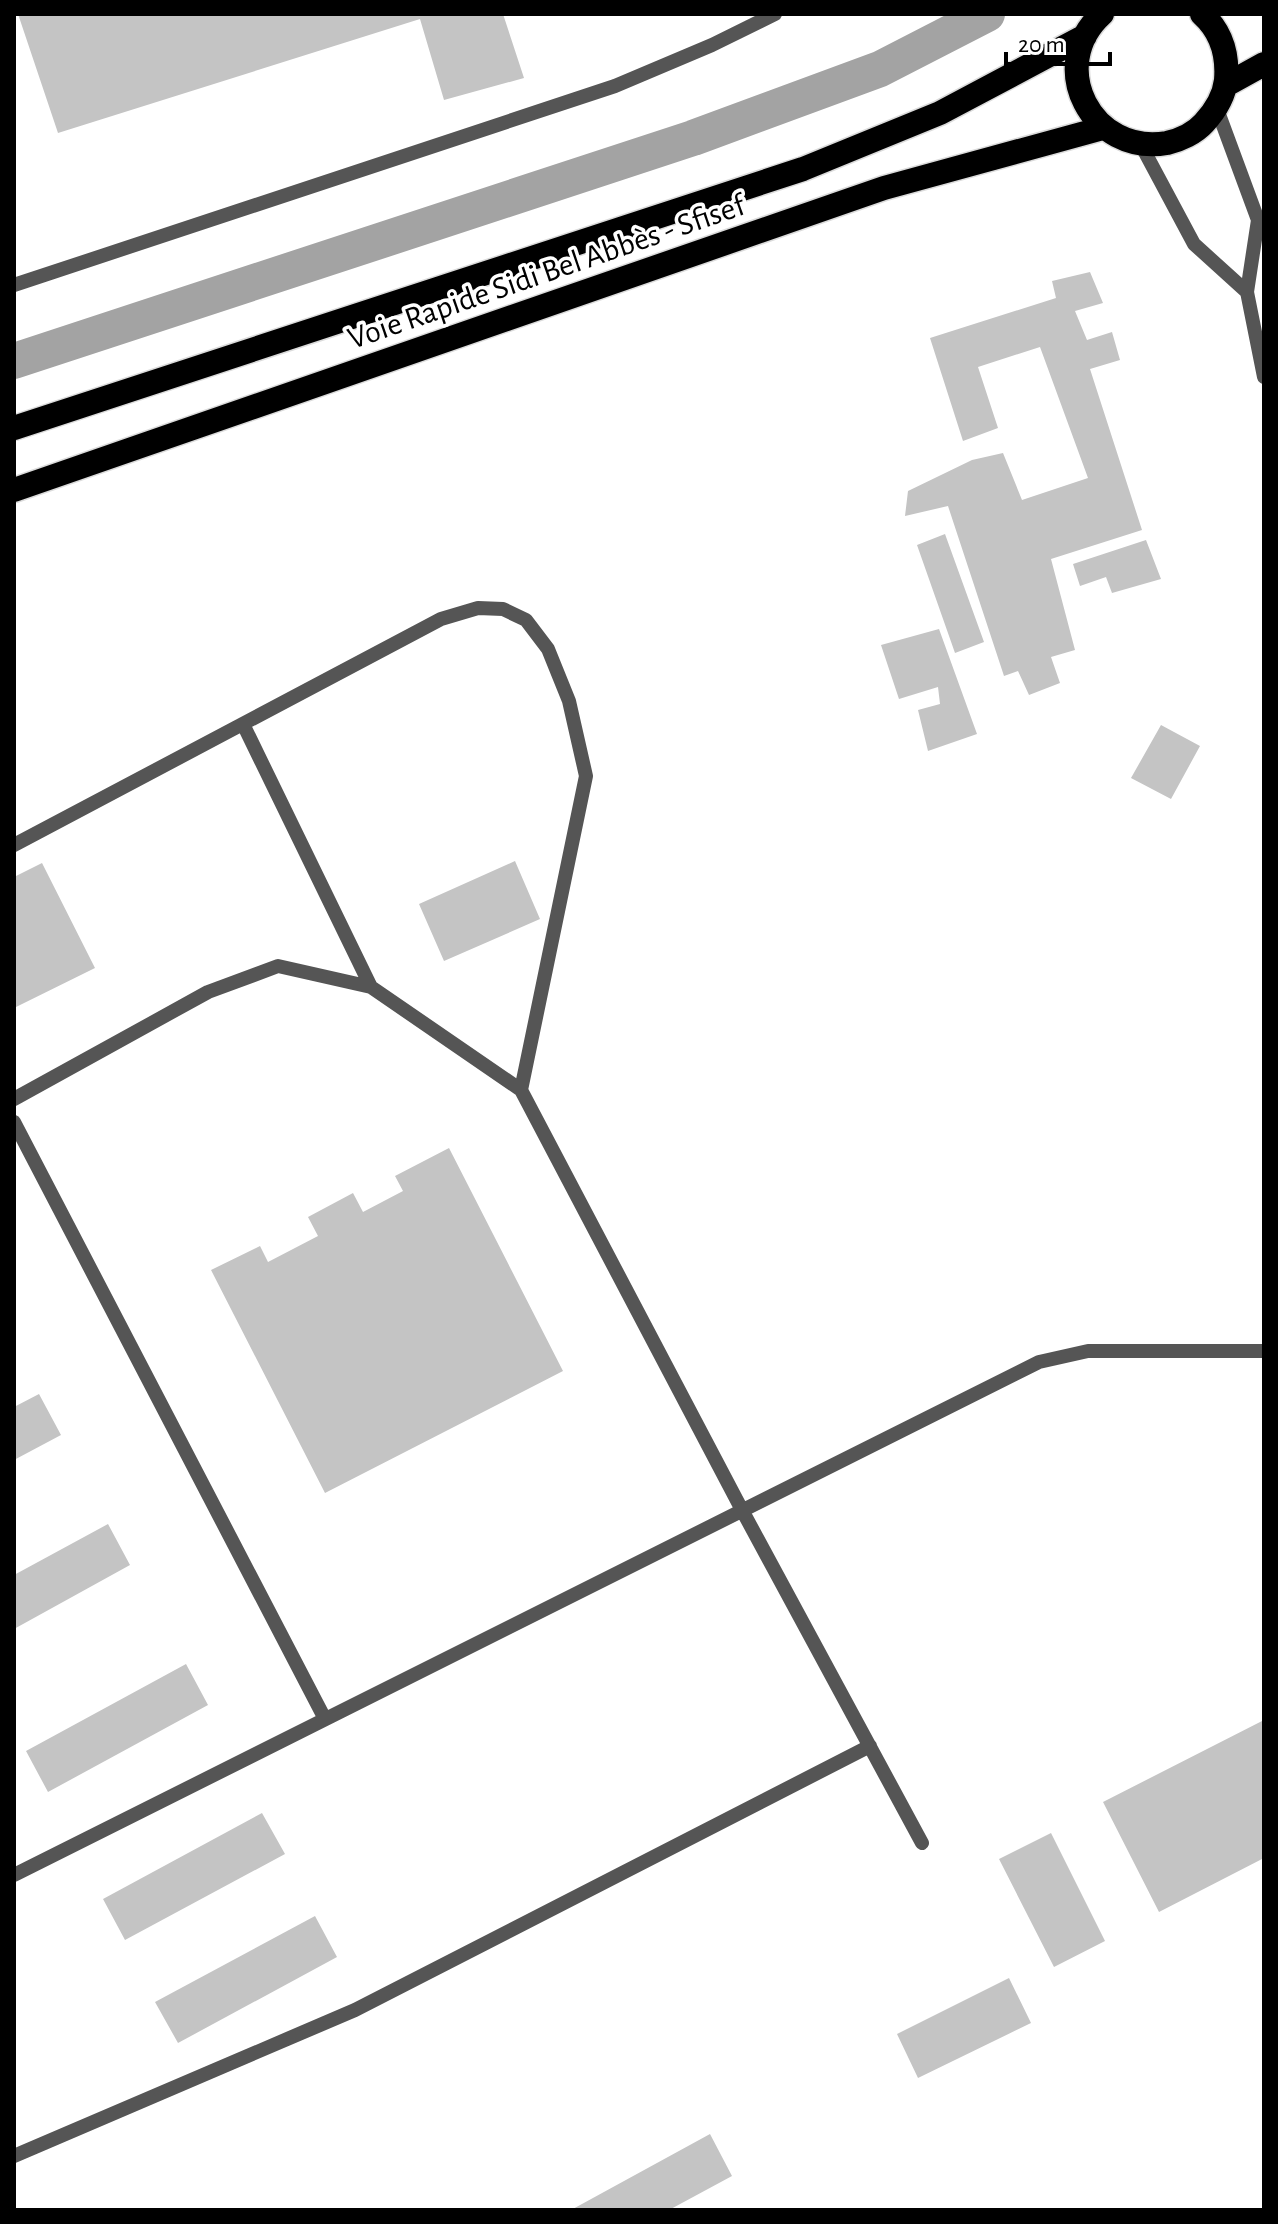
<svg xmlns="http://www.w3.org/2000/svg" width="1278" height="2224" viewBox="0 0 1278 2224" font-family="'Alegreya Sans',sans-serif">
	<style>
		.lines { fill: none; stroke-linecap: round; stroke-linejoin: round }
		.canal { stroke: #a3a3a3; stroke-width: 36 }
		.building { fill: #c4c4c4 }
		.highway-casing { stroke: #dbdbdb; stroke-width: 27 }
		.lane { stroke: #555; stroke-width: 14 }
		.highway { stroke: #000; stroke-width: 24 }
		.labels { text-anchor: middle; stroke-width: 7; stroke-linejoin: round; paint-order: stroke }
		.street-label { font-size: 32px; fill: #000; stroke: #fff }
	</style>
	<rect width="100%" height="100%" fill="#fff"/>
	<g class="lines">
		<path class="canal" d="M14,361L693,138L880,69L987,14"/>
	</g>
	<path class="building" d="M18,14H503L524,78L444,100L420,19L58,133Z
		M1090,272L1103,303L1075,311L1087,340L1112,332L1120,360L1090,369L1142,530L1051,559L1075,650L1051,657L1060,683L1029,695L1018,671L1004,676L948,506L905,516L908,491L972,460L1003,453L1022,500L1088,478L1040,347L978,367L998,428L963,441L930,338L1056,298L1052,281Z
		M945,534L984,642L955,653L917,545Z
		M1146,540L1161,579L1112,593L1106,577L1080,586L1073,564Z
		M939,629L977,734L928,751L918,710L940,704L938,687L899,699L881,645Z
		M1161,725L1200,746L1171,799L1131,778Z
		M515,861L540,919L444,961L419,904Z
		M42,863L95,968L14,1008V877Z
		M449,1148L563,1371L325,1493L211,1270L260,1246L268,1262L318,1236L308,1217L353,1193L363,1212L403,1191L395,1176Z
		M39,1394L61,1435L14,1460V1407Z
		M108,1524L130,1565L14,1629V1575Z
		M186,1664L208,1705L48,1792L26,1751Z
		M1264,1720V1858L1159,1912L1103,1802Z
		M262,1813L285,1854L125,1940L103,1899Z
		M1051,1833L1105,1941L1054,1967L999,1859Z
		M315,1916L337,1957L178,2043L155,2002Z
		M1009,1978L1031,2023L918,2078L897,2034Z
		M710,2134L732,2176L669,2210H571Z"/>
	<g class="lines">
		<g class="highway-casing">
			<path id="highway" d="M1102,14C1045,66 1092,156 1167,143C1180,140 1195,133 1204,123C1215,111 1224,98 1226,80C1228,55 1222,32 1202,14
				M1226,85L1264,64
				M14,428L803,169L940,113L1085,36
				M14,490L884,188L1103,128"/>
		</g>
		<path class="lane" d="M1217,109L1258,220L1247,292L1264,377
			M1140,143L1194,244L1247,292
			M14,285L615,86L712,45L775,14
			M243,724L371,987
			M14,845L441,619L478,608L503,609L526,620L548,649L569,701L586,776L521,1090L371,987L278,966L208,992L14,1099
			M521,1090L742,1510L922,1843
			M14,1122L325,1719
			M14,1875L1039,1362L1088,1351H1264
			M14,2156L355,2010L870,1746"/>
		<use href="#highway" class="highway"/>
	</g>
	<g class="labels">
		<g class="street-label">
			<text transform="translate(546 271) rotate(-19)" y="11">Voie Rapide Sidi Bel Abbès - Sfisef</text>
		</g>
	</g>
	<rect width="1278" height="2224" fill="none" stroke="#000000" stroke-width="32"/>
	<path d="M1006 52v12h104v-12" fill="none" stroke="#000000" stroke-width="4"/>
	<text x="1018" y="52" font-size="24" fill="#000000" stroke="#ffffff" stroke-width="6" paint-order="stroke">20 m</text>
</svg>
